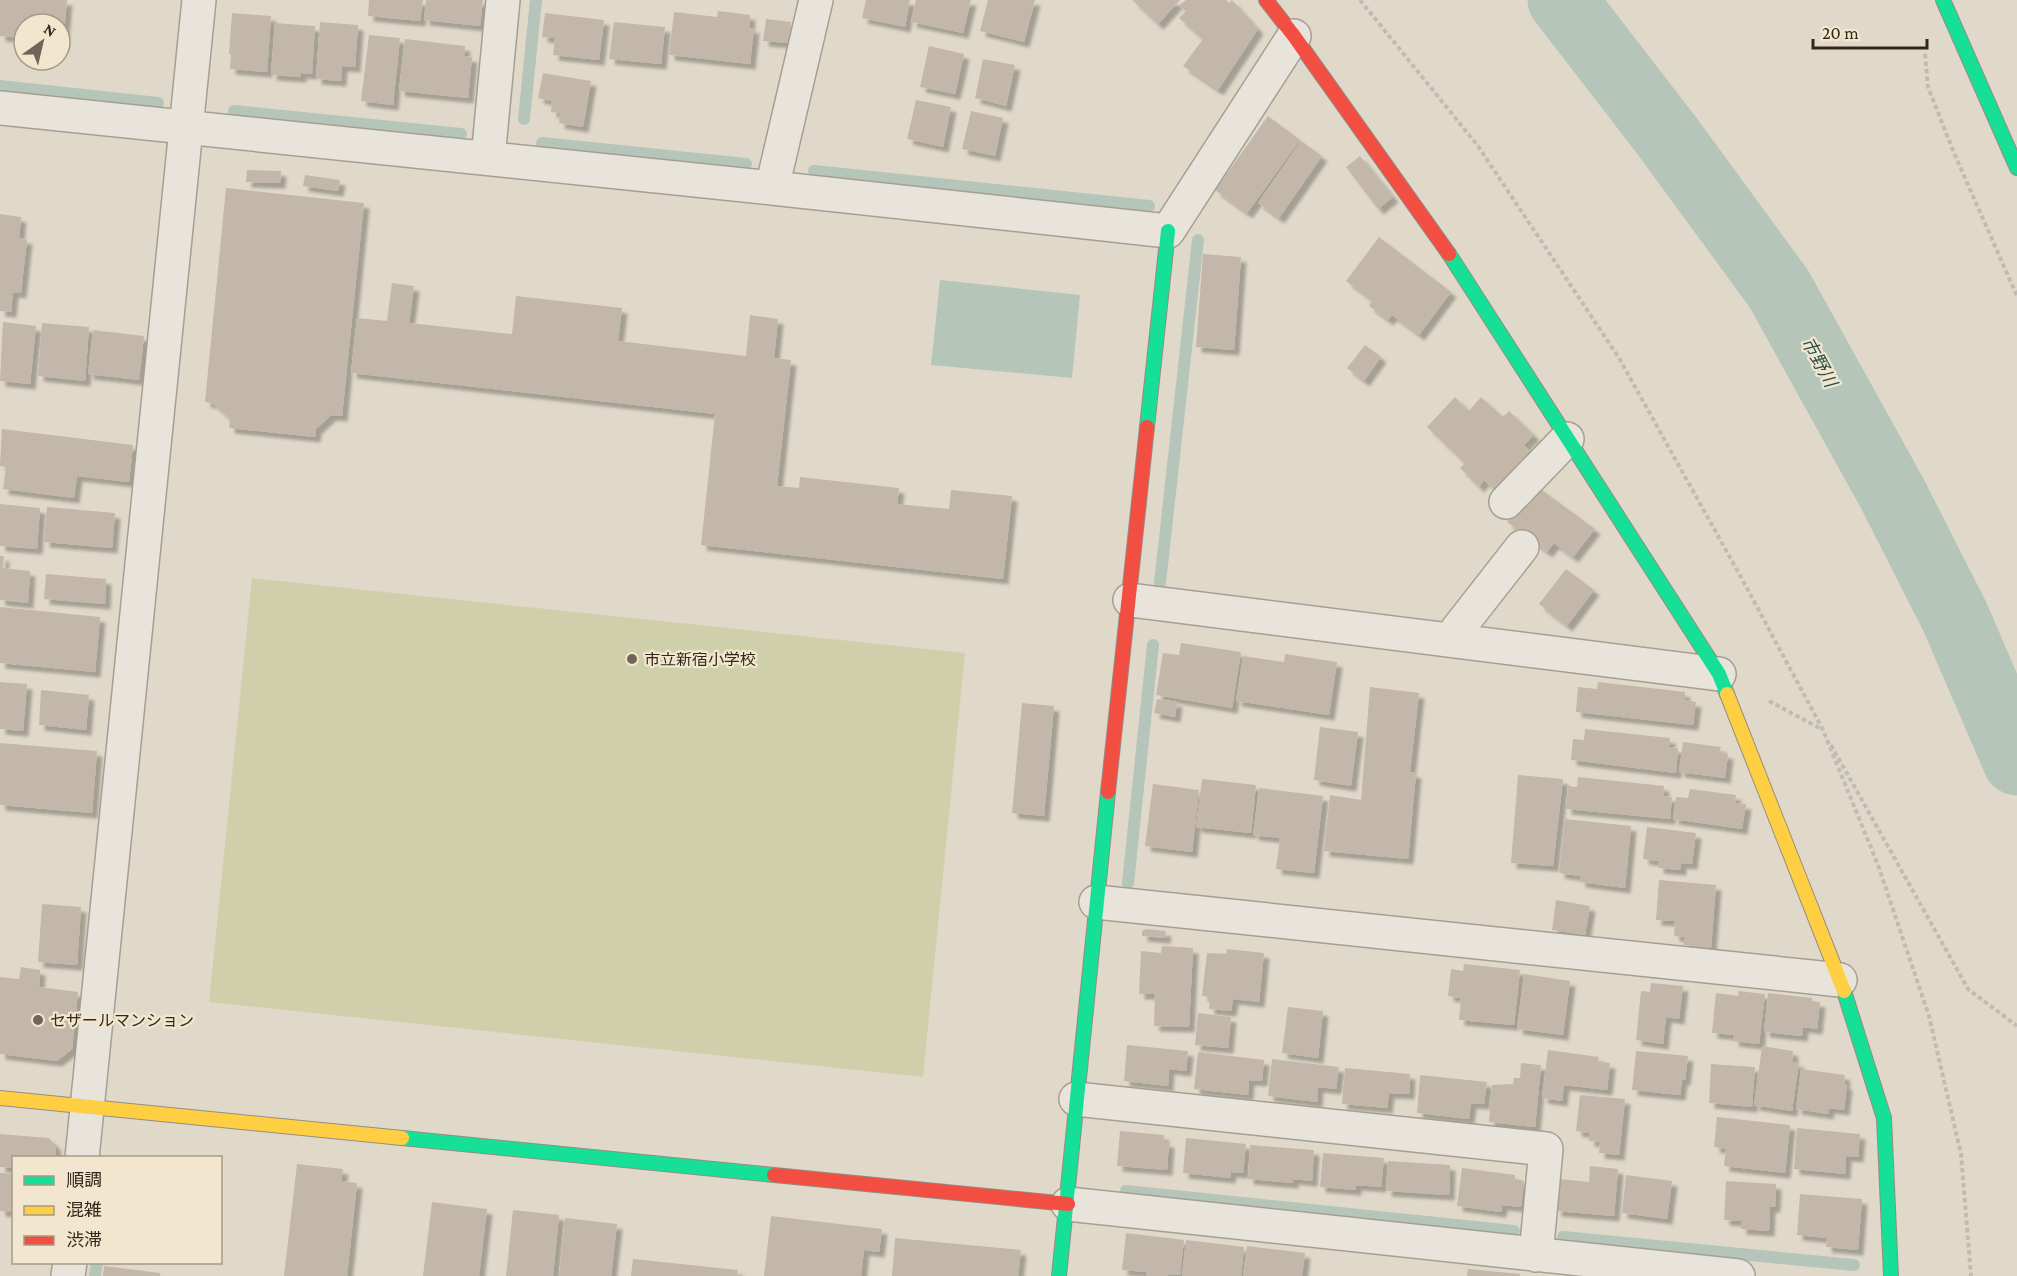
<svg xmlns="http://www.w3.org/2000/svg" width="2017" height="1276" viewBox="0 0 2017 1276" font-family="'Crimson Pro','Noto Sans JP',serif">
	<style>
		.green { fill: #d0cfac }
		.water { fill: #b5c5ba }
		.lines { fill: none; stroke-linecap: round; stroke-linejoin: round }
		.stream { stroke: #b5c5ba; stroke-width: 12 }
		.river { stroke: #b5c5ba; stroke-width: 69 }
		.building { fill: #c3b7aa; filter: url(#shadow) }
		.street-casing { stroke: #a59e93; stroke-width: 36 }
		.fast-casing { stroke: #948d83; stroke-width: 16 }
		.slow-casing { stroke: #948d83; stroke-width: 16 }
		.jam-casing { stroke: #948d83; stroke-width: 16 }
		.path { stroke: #c1bbb2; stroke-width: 4; stroke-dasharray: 4.5 3; stroke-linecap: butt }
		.street { stroke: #e8e4db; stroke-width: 33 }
		.fast { stroke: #16e098; stroke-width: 14 }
		.slow { stroke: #ffcf43; stroke-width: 14 }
		.jam { stroke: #f24e42; stroke-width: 14 }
		.poi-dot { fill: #6f6559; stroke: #f2e7ce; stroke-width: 2 }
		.labels { text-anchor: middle; stroke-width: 4.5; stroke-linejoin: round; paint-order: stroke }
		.poi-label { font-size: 16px; fill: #32271c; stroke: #f2e7ce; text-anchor: start }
		.water-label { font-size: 18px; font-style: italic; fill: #2c514e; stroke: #f2e7ce }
	</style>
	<defs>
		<filter id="shadow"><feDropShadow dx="5.5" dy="5.5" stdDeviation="1.5" flood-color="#0004"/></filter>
	</defs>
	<rect width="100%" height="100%" fill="#e0d9c9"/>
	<path class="green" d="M252,578L965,653L923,1077L209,1002Z"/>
	<path class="water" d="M940,280L1080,295L1072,378L931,365Z"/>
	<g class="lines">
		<path class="stream" d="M0,86L158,103
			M234,111L461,134
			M524,119L536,0
			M542,143L746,164
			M814,171L1149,206
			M1160,583L1198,240
			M1128,883L1153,645
			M1126,1191L1514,1231
			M1563,1237L1854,1265
			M95,1276L97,1262"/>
		<path class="river" d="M1562,0L1667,136L1779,289L1892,493L1955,617L2017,761"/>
	</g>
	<path class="building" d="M0,0H67L63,43L60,42V24H24V38L0,36Z
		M369,0H423L420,21L368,16Z
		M426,0H483L480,26L424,20Z
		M866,0H910L905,27L862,18Z
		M916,0H971L963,33L911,22Z
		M988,0H1035L1024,42L980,31Z
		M1132,0H1180L1158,24Z
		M1186,0H1226L1229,3L1232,0L1258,29L1218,90L1183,66L1203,39L1179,18L1186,11L1179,6Z
		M718,11L750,15L749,28H754L750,64L669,55L674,12L717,17Z
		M232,13L271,16L267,72L230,69L231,54H229Z
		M545,13L604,20L599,60L553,55L555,38L542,37Z
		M766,19L791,22L789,43L763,41Z
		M320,22L358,25L355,67L342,66L341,81L316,79Z
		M614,22L665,27L661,64L609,59Z
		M275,23L315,26L312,74L301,73V77L271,75Z
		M369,35L400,38L393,105L361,101Z
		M405,39L465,46L464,56L472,57L468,98L399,91Z
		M929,46L964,54L955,94L920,87Z
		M983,59L1015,65L1006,106L975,98Z
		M543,73L591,81L583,127L559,123L560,113L551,112L552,101L538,98Z
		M916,100L951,107L943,147L907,139Z
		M971,111L1003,118L995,156L962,149Z
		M1268,116L1300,140L1247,213L1215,190Z
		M1301,141L1322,156L1279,218L1258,203Z
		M1360,156L1393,197L1378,209L1346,167Z
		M247,170L281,171L280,183L246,182Z
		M305,175L340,180L338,191L303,186Z
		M226,188L364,203L342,416L331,415L316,429L315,437L229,428L230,419L212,403L205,402Z
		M0,214L21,217L19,238L27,239L21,293L13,292L11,312L0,311Z
		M1379,237L1451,292L1419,335L1392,315L1388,320L1369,306L1372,300L1346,281Z
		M1203,254L1241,257L1234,350L1196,347Z
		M392,283L414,286L409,323L512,334L516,296L622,308L618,341L746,356L750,315L778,319L774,358L791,360L777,486L799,488L800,477L899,488L897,504L949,509L951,490L1012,496L1003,579L701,545L715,414L351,373L357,318L387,321Z
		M3,322L36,326L30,384L0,381Z
		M42,323L89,327L85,381L38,376Z
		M93,330L144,336L139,380L88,374Z
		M1365,345L1381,357L1364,381L1347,368Z
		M1455,397L1469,411L1481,397L1503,417L1509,411L1534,435L1524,445L1532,454L1502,497L1484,480L1479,487L1460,468L1465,463L1427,427Z
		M2,429L133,445L129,482L77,476L74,498L3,489L6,467L0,466Z
		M1535,485L1595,529L1573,557L1554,543L1547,552L1507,522Z
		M0,504L40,508L37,549L0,546Z
		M47,507L115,513L112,548L44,542Z
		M0,556H4L3,568L30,571L28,603L0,600Z
		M1566,569L1594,590L1567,626L1539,604Z
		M46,574L106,579L105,604L44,599Z
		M0,607L100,617L95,672L0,663Z
		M1181,643L1241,652L1232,708L1156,695L1163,653L1179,655Z
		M1285,654L1337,662L1329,715L1236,701L1243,656L1284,662Z
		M0,682L27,684L23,731L0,729Z
		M1598,682L1685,692V700L1696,702L1693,725L1576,712L1578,687L1597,689Z
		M1370,687L1419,693L1410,772L1416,773L1408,859L1324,851L1330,795L1361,800Z
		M41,690L89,695L86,730L39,725Z
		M1157,699L1177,702L1175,717L1154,713Z
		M1022,703L1054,706L1044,816L1012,813Z
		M1320,727L1358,732L1351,786L1314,780Z
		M1585,729L1670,738L1669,747L1678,748L1676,773L1571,760L1573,739L1584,740Z
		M1683,742L1721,747L1719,752L1728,754L1725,778L1679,772Z
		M0,743L97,751L92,813L0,805Z
		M1518,775L1563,779L1553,866L1511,863Z
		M1578,777L1664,786L1663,796L1672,797L1670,819L1566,809L1568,786L1577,787Z
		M1202,779L1256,785L1251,833L1196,827Z
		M1153,784L1199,790L1192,852L1145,846Z
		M1259,788L1323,796L1314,873L1276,869L1280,838L1253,835Z
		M1690,789L1736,795L1735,803L1746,804L1742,829L1673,819L1676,797L1688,798Z
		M1565,819L1631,826L1625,888L1580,882V876L1559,873Z
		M1647,827L1696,833L1692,864L1681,863V870L1658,868L1659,861L1643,859Z
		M1659,880L1716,885L1711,948L1684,945V937L1674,936L1675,921L1656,920Z
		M1556,900L1590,906L1585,935L1552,930Z
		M42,904L81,907L77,965L38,962Z
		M1146,929L1166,931L1165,938L1142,936V931Z
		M1162,946L1193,948L1189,1027L1154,1026L1155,994H1139L1141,951L1161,953Z
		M1227,949L1264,953L1259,1002L1233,999L1231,1011L1209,1009L1210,997L1202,996L1207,953L1226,954Z
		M1464,964L1520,970L1514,1025L1459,1020L1461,998L1448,996L1451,969L1463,971Z
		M21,967L40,970L39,987L78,992L72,1049L57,1061L0,1054V977L19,979Z
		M1524,974L1570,981L1563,1035L1517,1029Z
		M1651,983L1683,986L1679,1019L1666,1017L1663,1044L1636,1040L1641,991L1650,992Z
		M1739,991L1765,994L1759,1044L1733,1041L1734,1035L1712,1033L1716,993L1738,996Z
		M1768,993L1812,998V1001L1820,1002L1817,1029L1803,1027L1802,1036L1764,1032Z
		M1288,1007L1323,1011L1318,1058L1282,1053Z
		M1198,1013L1231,1017L1228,1048L1195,1045Z
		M1127,1045L1188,1051L1186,1071L1169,1069L1168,1086L1124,1081Z
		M1762,1046L1793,1051L1792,1062H1799L1792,1111L1754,1105Z
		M1548,1050L1599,1057L1598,1062L1610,1063L1607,1090L1564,1085L1562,1101L1542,1098Z
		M1636,1051L1688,1056L1685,1080H1682L1680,1095L1632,1090Z
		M1198,1052L1264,1060L1262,1081L1249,1080L1248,1095L1194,1089Z
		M1272,1059L1339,1067L1336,1089L1318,1087L1317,1102L1268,1096Z
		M1521,1063L1541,1065L1535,1127L1489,1122L1492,1085L1513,1084L1514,1078H1520Z
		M1711,1064L1755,1067L1752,1107L1709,1103Z
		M1345,1068L1410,1074L1409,1094L1389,1093L1387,1108L1342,1104Z
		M1801,1069L1845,1075L1844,1084L1847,1085L1844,1110L1829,1108L1828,1114L1796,1109Z
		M1420,1075L1487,1082L1484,1104L1471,1103L1469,1119L1417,1113Z
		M1580,1095L1625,1099L1619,1155L1599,1153L1600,1142L1589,1141L1590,1133L1576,1131Z
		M1717,1117L1790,1125L1785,1173L1724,1166L1726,1149L1714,1147Z
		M1797,1128L1860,1134L1858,1157L1846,1156L1845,1174L1794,1169Z
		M1120,1131L1164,1135L1163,1142H1169L1167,1170L1117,1166Z
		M0,1134L49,1138L56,1146L55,1158H14V1168L0,1167Z
		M1186,1138L1246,1144L1243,1173L1231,1172L1230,1178L1183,1173Z
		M1250,1145L1314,1150L1312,1181L1293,1179V1183L1248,1179Z
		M1323,1153L1384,1158L1381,1187L1356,1185V1190L1320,1187Z
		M1388,1161L1450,1165L1449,1195L1386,1191Z
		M297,1164L343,1169L341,1181L357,1183L347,1276H284Z
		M1590,1166L1618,1169L1614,1216L1556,1211L1559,1179L1589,1182Z
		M1462,1168L1515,1175V1179L1524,1181L1521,1207L1502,1205L1501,1212L1457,1206Z
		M0,1173L14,1174V1212L0,1211Z
		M1626,1175L1672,1181L1667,1219L1622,1213Z
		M1726,1181L1776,1184L1775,1207H1770L1769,1231L1741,1229V1221L1724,1220Z
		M1800,1194L1862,1199L1858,1250L1826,1247L1827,1238L1797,1235Z
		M432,1202L487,1209L479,1276H423Z
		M513,1210L559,1215L553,1276H506Z
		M771,1216L882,1229L879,1252L864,1250L861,1276H764Z
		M565,1218L617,1224L611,1276H559Z
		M1126,1233L1184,1240L1180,1275L1168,1274L1167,1276H1146L1147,1272L1122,1270Z
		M895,1238L1021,1250L1018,1276H892Z
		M1186,1240L1244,1247L1241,1276H1182Z
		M1247,1246L1305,1253L1302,1276H1243Z
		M633,1259L738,1270L737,1276H631Z
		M104,1266L160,1273V1276H103Z
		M1468,1269L1520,1274V1276H1467Z"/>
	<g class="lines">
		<g class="street-casing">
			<path id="street" d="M0,108L772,188L1168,231L1294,36
				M488,158L503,0
				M772,188L816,0
				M1506,502L1567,439
				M1130,600L1719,674
				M1456,641L1457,630L1522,547
				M1096,902L1840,980
				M1076,1099L1546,1149L1536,1255
				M82,1158L199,0
				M1068,1204L1738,1276
				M68,1276L70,1262"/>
		</g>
		<g class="fast-casing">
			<path id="fast" d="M1943,0L2017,168
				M1449,254L1719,674L1727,694
				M1147,427L1168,231
				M1844,991L1884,1118L1891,1276
				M402,1138L774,1175
				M1059,1276L1108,792"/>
		</g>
		<g class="slow-casing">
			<path id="slow" d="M1727,694L1844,991
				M0,1098L402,1138"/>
		</g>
		<g class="jam-casing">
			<path id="jam" d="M1266,0L1294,36L1449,254
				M1108,792L1147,427
				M774,1175L1068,1204"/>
		</g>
		<path class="path" d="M1360,0L1478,146L1619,358L1742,579L1823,730L1878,865L1929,1016L1961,1154L1971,1276
			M1925,54L1928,87L1954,153L2017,296
			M1769,701L1823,730
			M1831,745L1968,989L2017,1026"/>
		<use href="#street" class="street"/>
		<use href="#fast" class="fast"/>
		<use href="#slow" class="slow"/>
		<use href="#jam" class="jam"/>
	</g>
	<g class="poi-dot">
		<circle cx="632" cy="659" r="6"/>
		<circle cx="38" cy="1020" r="6"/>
	</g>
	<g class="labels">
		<g class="poi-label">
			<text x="644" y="665">市立新宿小学校</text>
			<text x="50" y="1026">セザールマンション</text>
		</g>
		<g class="water-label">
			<text transform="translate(1819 362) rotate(61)" y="6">市野川</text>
		</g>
	</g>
	<rect x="12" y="1156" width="210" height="108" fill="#f2e7ce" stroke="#a59a87" stroke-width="1.5"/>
	<rect x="24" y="1176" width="30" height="9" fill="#16e098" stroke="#a59a87" stroke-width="1.5"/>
	<text x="66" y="1186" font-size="18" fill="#32271c">順調</text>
	<rect x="24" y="1206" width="30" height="9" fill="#ffcf43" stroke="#a59a87" stroke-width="1.5"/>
	<text x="66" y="1216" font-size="18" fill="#32271c">混雑</text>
	<rect x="24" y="1236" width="30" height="9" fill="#f24e42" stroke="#a59a87" stroke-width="1.5"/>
	<text x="66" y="1246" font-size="18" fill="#32271c">渋滞</text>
	<g transform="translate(42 42) rotate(34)"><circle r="28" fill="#f2e7ce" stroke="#a59a87" stroke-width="1.5"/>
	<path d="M0-4.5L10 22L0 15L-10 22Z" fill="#6f6559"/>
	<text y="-9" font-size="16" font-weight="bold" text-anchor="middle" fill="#32271c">N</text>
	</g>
	<path d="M1813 39v9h114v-9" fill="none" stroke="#32271c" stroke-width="3"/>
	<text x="1822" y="39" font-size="18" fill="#32271c" stroke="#f2e7ce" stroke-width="4.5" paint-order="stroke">20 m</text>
</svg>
